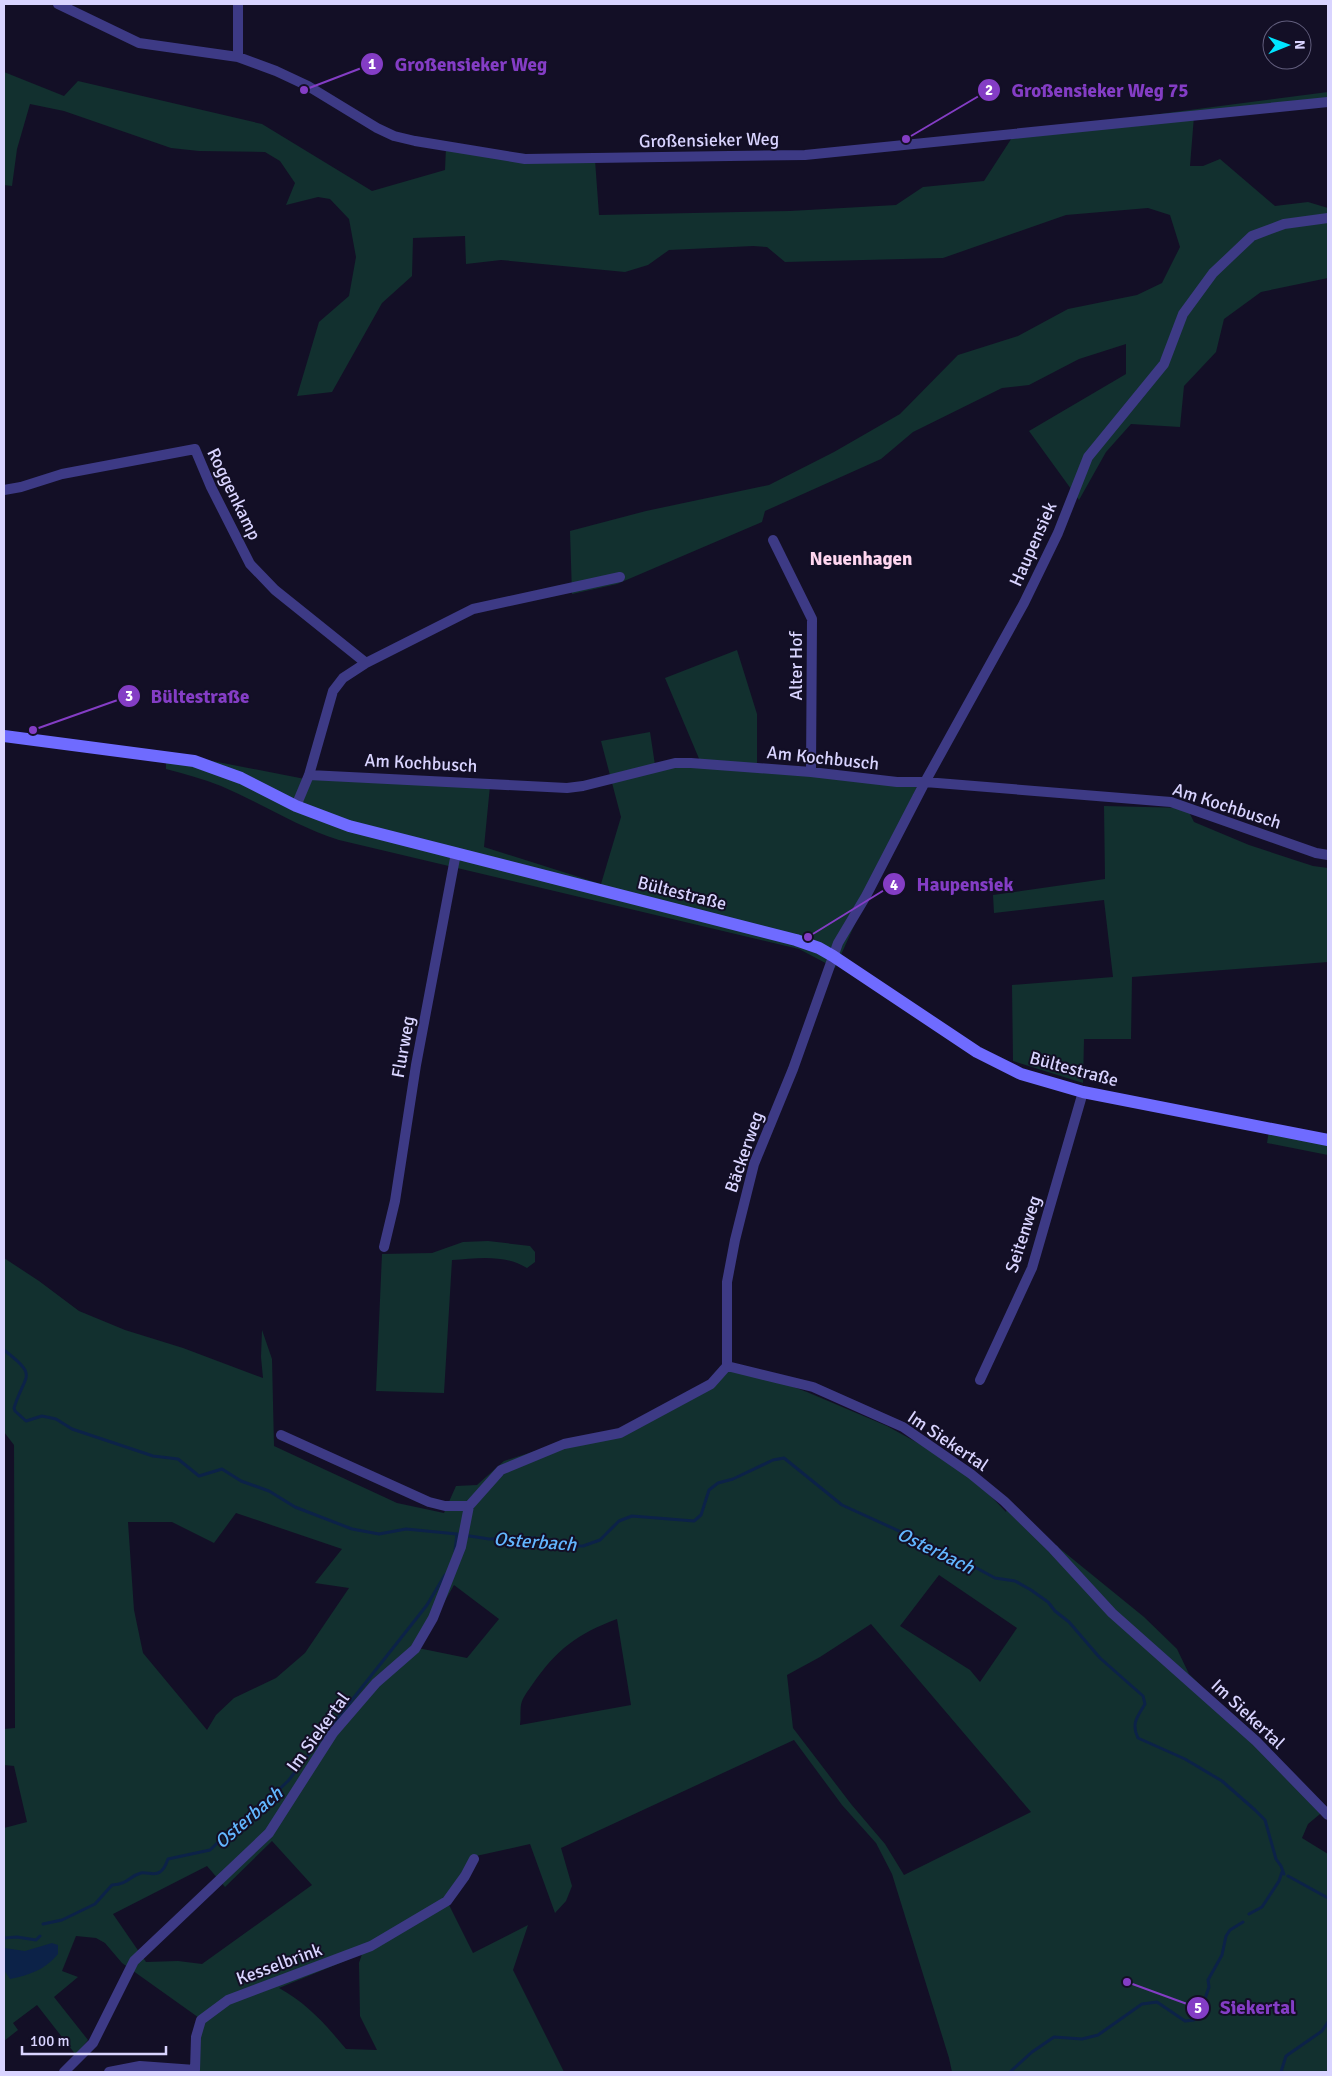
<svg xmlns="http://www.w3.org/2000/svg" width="1332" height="2076" viewBox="0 0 1332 2076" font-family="Signika,sans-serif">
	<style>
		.green { fill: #12302f; fill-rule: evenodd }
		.water { fill: #0c2248 }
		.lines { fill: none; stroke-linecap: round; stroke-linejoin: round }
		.stream { stroke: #0c2248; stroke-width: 3 }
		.street { stroke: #3d3a85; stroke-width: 10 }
		.secondary { stroke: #6f6bff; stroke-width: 12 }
		.labels { text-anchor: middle; stroke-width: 4; stroke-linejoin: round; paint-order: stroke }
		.street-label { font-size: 18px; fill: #d9d4ff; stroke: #130f26 }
		.neighbourhood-label { font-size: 19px; font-weight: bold; fill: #ffd6f0; stroke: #130f26 }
		.water-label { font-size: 19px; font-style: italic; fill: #62b6ff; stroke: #130f26 }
		.leader { fill: none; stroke: #843dc5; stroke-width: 2 }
		.callout-dot { fill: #843dc5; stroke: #130f26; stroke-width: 2 }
		.mark-label { font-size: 15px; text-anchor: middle; font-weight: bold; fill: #fff }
		.callout-label { font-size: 19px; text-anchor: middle; font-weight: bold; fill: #843dc5; stroke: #130f26; stroke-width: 4; stroke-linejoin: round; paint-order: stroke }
	</style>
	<rect width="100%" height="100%" fill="#130f26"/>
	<path class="green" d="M4,72L64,96L78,81L262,124L372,191L445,170L446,147L595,160L599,215L790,211L896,205L923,187L984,181L1015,133L1328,92V98L1194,116L1190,166H1203L1220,159L1275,206L1308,202L1328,208V278L1261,292L1224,319L1216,352L1184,386L1180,427L1131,424L1106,452L1079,500L1029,431L1126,374V344L1079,359L1029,385L1002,388L913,432L881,459L765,511L762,522L617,584L572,594L570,531L646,511L769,485L834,452L900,414L958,355L1018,336L1068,309L1137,295L1162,283L1180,247L1170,215L1148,208L1066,215L943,258L785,262L767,247L753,246L669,250L648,265L625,272L501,260L466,264L465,236L413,238L412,276L382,303L332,392L297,396L319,322L349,296L356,257L349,219L330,199L318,197L286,205L295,183L280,161L265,152L199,151L171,148L64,111L30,104L17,149L12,186L4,185Z
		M737,650L757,714V768L919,782L835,968L799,949L339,840C297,827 261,803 221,786C203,779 185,774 166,769V752L305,779L490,786L484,847L601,884L621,817L601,741L650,732L655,765L700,761L665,678Z
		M1104,806L1187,808L1194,822L1249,845L1313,866L1328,868V962L1132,977L1131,1039H1084L1083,1083L1013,1061L1012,985L1113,977L1104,900L994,913L993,895L1105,879Z
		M1270,1124L1328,1137V1155L1267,1143Z
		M488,1241L530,1246L535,1252V1262L527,1268C504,1254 478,1258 452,1260L444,1393L376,1391L382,1254L432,1253L463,1242Z
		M4,1258L39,1281L79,1311L125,1330L183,1348L263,1378L261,1357L262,1330L272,1359L274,1446L397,1503L444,1513L456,1486L477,1485L504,1461L557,1444L622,1432L717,1376L720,1366L764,1376L807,1392L887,1426L936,1453L984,1489L1006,1512L1009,1501L1053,1543L1144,1617L1177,1649L1189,1674L1257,1739L1326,1809L1308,1824L1302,1838L1328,1854V2072H952L949,2058L892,1874L876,1843L842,1805L794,1740L561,1848L572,1886L566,1901L555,1913L530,1844L476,1856L448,1903L473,1953L528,1925L513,1970L564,2072H197L202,2020L122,1963L105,1943L96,1938L76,1936L62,1971L78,1977L54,1997L88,2040L76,2055L37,2005L13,2023L18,2030L4,2041V1828L27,1822L14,1766L4,1765V1729L15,1728L14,1445L4,1432ZM236,1513L342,1549L315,1583L349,1588L305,1653L276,1678L234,1698L216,1715L207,1730L143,1653L134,1610L128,1522H172L214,1543ZM939,1575L1017,1628L980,1682L970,1670L900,1626ZM454,1585L499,1619L467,1658L418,1648ZM617,1619L631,1705L520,1725C521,1718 520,1711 521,1705C522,1698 528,1691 532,1685C557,1649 577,1634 617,1619ZM871,1624L1031,1812L904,1875L885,1844L851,1804L793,1728L787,1675L820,1657ZM272,1841L312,1885L202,1964L178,1961L146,1962L113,1914L207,1866L225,1887ZM362,1954L359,1963L360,2016L377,2050L346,2049C326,2025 307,2003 279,1988Z"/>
	<path class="water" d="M52,1943L58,1945V1954C45,1970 29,1975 10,1979L4,1970V1948L25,1951Z"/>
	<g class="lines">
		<path class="stream" d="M4,1350C39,1377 25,1373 14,1408L15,1411L26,1421L42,1416L56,1419L72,1429L153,1456L178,1459L199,1476L222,1469L241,1481L269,1491L295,1507L352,1529L379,1534L406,1529L457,1534
			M455,1551L457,1534L489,1539L535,1538L572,1546H583L600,1540L619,1521L632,1516L694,1521L701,1515L709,1490L718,1483L733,1479L773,1460L784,1458L842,1505L956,1557L995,1578L1015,1581L1031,1590L1048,1602L1055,1611L1069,1622L1100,1658L1143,1696L1145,1704C1137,1717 1131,1724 1138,1738L1185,1759L1222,1781L1255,1810L1265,1820L1276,1859L1281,1866L1284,1874
			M1288,1876L1328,1898
			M1249,1914L1262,1907L1279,1881L1282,1872
			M43,1924L62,1920L95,1904L112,1885C129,1884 129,1876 141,1873C147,1872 155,1876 160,1872C165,1869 166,1864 168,1859L210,1850L235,1826L262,1806L288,1781L427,1605L445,1575
			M4,1938L17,1937L36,1940L40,1936
			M1010,2072L1032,2052L1054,2037L1082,2039L1098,2035L1142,2004L1157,2002L1185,2021L1194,2020L1199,2016L1209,1987L1208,1980L1222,1955L1226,1936L1230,1930L1243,1922
			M1281,2072L1286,2056L1322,2031L1328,2022"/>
		<path class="street" d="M58,4L139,43L238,57L276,71L308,86L377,128L394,136L415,141L525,159L805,155L1328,102
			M238,57V4
			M4,490L21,487L62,474L195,449L211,487L250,564L275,590L366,663
			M773,540L812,619L811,772
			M309,775L567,788L583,786L675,763H691L811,772L897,782H925L1171,802L1316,853L1328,855
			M296,806L309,775L333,691L343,678L366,663L473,609L620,577
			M384,1247L395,1201L416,1065L456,853
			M727,1366V1282L735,1240L754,1164L793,1069L838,943L866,896L925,782L1024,603L1058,533L1088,457L1164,364L1183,314L1213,273L1252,236L1284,224L1328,218
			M727,1366L813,1387L903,1427L971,1474L1004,1501L1053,1549L1112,1613L1256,1741L1328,1815
			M980,1380L1032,1268L1083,1092
			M281,1435L429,1502L445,1506H469
			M64,2072L93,2043L134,1961L269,1833L333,1733L376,1683L415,1649L433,1618L461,1547L469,1506L501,1470L564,1444L620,1433L711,1384L727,1366
			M109,2072L140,2066L195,2070L196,2037L201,2020L228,2000L371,1946L447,1901L465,1876L474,1859"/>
		<path class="secondary" d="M4,736L194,761L241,778L296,806L349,826L796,940L819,948L833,956L977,1052L1021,1074L1083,1092L1328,1140"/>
	</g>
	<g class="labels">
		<g class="street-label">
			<text transform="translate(709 140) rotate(-1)" y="6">Großensieker Weg</text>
			<text transform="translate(234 494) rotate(64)" y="6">Roggenkamp</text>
			<text transform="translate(1033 544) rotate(-66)" y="6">Haupensiek</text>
			<text transform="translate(796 666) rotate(-90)" y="6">Alter Hof</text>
			<text transform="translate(823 758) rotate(6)" y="6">Am Kochbusch</text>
			<text transform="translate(421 763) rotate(3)" y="6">Am Kochbusch</text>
			<text transform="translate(1227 806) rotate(18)" y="6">Am Kochbusch</text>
			<text transform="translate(682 893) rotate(14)" y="6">Bültestraße</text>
			<text transform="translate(403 1047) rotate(-80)" y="6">Flurweg</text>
			<text transform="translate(1074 1069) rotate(15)" y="6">Bültestraße</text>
			<text transform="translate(744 1152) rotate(-71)" y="6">Bäckerweg</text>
			<text transform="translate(1023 1234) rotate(-72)" y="6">Seitenweg</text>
			<text transform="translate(948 1441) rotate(34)" y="6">Im Siekertal</text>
			<text transform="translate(1248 1714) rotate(43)" y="6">Im Siekertal</text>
			<text transform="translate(318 1732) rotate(-54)" y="6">Im Siekertal</text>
			<text transform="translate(279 1964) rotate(-20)" y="6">Kesselbrink</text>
		</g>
		<g class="neighbourhood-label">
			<text x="861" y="565">Neuenhagen</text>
		</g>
		<g class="water-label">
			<text transform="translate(535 1541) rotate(4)" y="7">Osterbach</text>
			<text transform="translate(936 1550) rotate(26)" y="7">Osterbach</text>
			<text transform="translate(248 1817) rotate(-41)" y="7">Osterbach</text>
		</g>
	</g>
	<path class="leader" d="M304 90L372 64M906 139L989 90M33 730L129 696M808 937L894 884M1127 1982L1198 2008"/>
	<g class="callout-dot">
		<circle cx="304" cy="90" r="5"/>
		<circle cx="906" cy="139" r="5"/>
		<circle cx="33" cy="730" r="5"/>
		<circle cx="808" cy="937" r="5"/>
		<circle cx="1127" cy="1982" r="5"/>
		<circle cx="372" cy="64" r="12"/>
		<circle cx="989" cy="90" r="12"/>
		<circle cx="129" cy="696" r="12"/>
		<circle cx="894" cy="884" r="12"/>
		<circle cx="1198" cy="2008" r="12"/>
	</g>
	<g class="mark-label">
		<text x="372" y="69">1</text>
		<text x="989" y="95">2</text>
		<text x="129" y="701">3</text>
		<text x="894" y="890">4</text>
		<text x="1198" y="2013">5</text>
	</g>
	<g class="callout-label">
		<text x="471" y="71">Großensieker Weg</text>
		<text x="1100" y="97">Großensieker Weg 75</text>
		<text x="200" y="703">Bültestraße</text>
		<text x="965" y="891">Haupensiek</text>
		<text x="1258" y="2014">Siekertal</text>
	</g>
	<rect width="1332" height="2076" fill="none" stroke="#d9d4ff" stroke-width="10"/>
	<g transform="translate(1287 45) rotate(89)"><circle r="24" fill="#130f26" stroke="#625e7d"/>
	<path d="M0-4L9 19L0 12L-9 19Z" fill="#00e5ff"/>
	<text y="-8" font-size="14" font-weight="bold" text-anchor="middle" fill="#d9d4ff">N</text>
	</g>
	<path d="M22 2046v8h144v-8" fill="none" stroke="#d9d4ff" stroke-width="2.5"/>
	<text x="30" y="2046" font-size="15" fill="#d9d4ff" stroke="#130f26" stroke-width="4" paint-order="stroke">100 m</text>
</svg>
